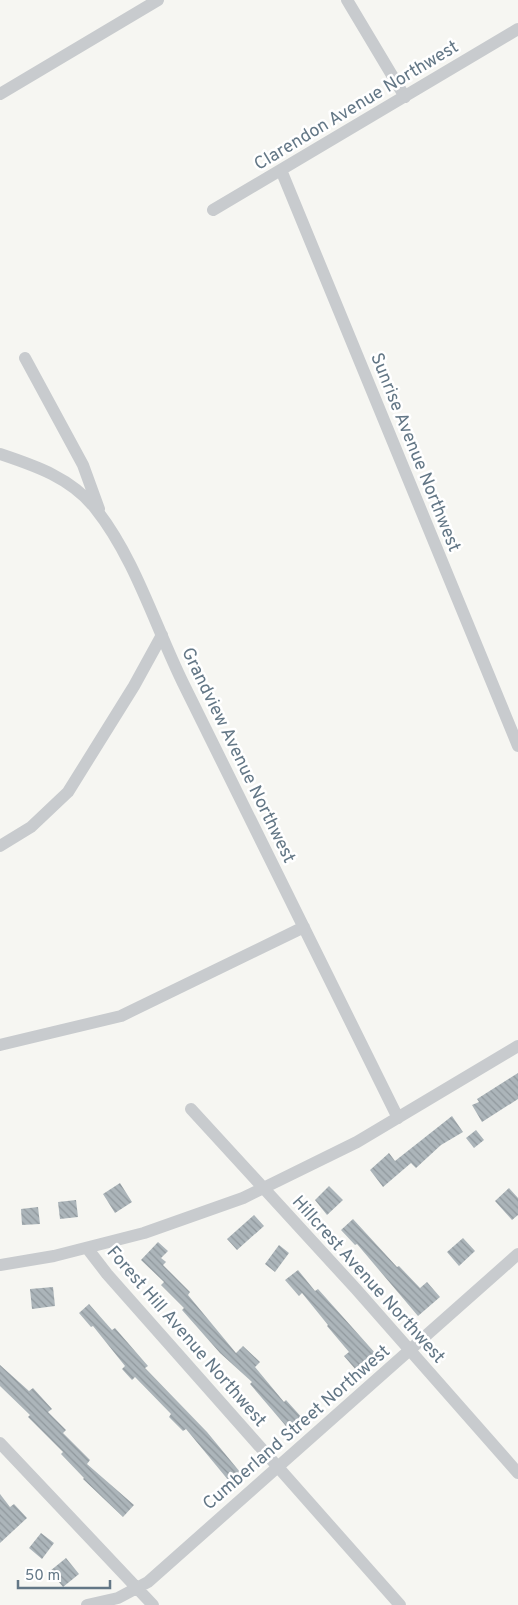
<svg xmlns="http://www.w3.org/2000/svg" width="518" height="1605" viewBox="0 0 518 1605" font-family="Overpass,sans-serif">
	<style>
		.building { fill: url(#building-back-hatch) }
		.lines { fill: none; stroke-linecap: round; stroke-linejoin: round }
		.minor { stroke: #c8cbce; stroke-width: 12 }
		.labels { text-anchor: middle; stroke-width: 5; stroke-linejoin: round; paint-order: stroke }
		.street-label { font-size: 18px; fill: #637786; stroke: #fff }
	</style>
	<defs>
		<pattern id="building-back-hatch" width="6" height="6" patternUnits="userSpaceOnUse" patternTransform="scale(1.25)"><rect width="6" height="6" fill="#acb5ba"/><path d="M-1 5l2 2M0 0l6 6M5-1l2 2" fill="none" stroke="#90989d"/></pattern>
	</defs>
	<rect width="100%" height="100%" fill="#f6f6f2"/>
	<path class="building" d="M518,1073V1099L482,1122L472,1105L479,1102L477,1099Z
		M452,1116L463,1132L441,1145L416,1168L411,1163L383,1187L370,1170L389,1153L395,1161Z
		M476,1130L484,1140L474,1148L466,1138Z
		M120,1183L132,1202L115,1213L103,1194Z
		M329,1186L343,1200L327,1215L315,1200Z
		M509,1188L518,1198V1215L512,1220L495,1201Z
		M76,1200L78,1217L60,1219L58,1202Z
		M38,1207L40,1224L22,1225L21,1209Z
		M254,1215L264,1226L237,1250L227,1239Z
		M353,1219L397,1267L399,1266L420,1288L427,1282L440,1297L418,1316L357,1244L355,1245L341,1230Z
		M463,1238L475,1251L459,1266L447,1252Z
		M158,1242L168,1251L161,1258L166,1262L163,1265L190,1292L188,1295L236,1353L243,1346L260,1362L255,1367L284,1402L286,1400L304,1420L291,1432L250,1384L252,1382L220,1353L182,1310L184,1308L161,1285L164,1282L141,1260Z
		M279,1245L289,1253L275,1272L265,1264Z
		M298,1270L315,1291L318,1289L376,1354L356,1370L344,1356L349,1352L327,1326L328,1325L302,1293L299,1296L285,1280Z
		M53,1287L55,1306L32,1309L30,1289Z
		M89,1304L112,1330L115,1328L148,1366L145,1368L207,1432L240,1472L229,1481L186,1429L183,1431L169,1417L171,1414L135,1377L132,1380L122,1369L125,1366L93,1326L91,1327L79,1313Z
		M0,1365L29,1391L33,1388L52,1409L48,1412L66,1430L63,1433L90,1460L87,1464L134,1505L123,1517L83,1479L84,1478L61,1454L63,1452L28,1417L30,1415L0,1386Z
		M0,1494L10,1507L14,1504L27,1518L0,1543Z
		M41,1533L54,1543L42,1559L29,1548Z
		M66,1558L79,1574L63,1587L50,1571Z"/>
	<g class="lines">
		<path class="minor" d="M347,0L405,97
			M0,94L158,0
			M281,170L518,746
			M213,210L518,29
			M25,358L83,465L99,509
			M0,454C36,466 71,478 95,508C135,558 155,626 183,683C255,828 327,973 398,1118
			M0,846L31,827L68,792L134,686L162,635
			M0,1045L121,1016L304,927
			M191,1109L356,1289L518,1473
			M87,1248L107,1274L400,1605
			M0,1265L54,1256L144,1233L243,1198L357,1142L518,1046
			M0,1443L153,1605
			M87,1605L118,1598L148,1582L518,1254"/>
	</g>
	<g class="labels">
		<g class="street-label">
			<text transform="translate(356 105) rotate(-31)" y="6">Clarendon Avenue Northwest</text>
			<text transform="translate(416 452) rotate(68)" y="6">Sunrise Avenue Northwest</text>
			<text transform="translate(239 755) rotate(64)" y="6">Grandview Avenue Northwest</text>
			<text transform="translate(369 1279) rotate(48)" y="6">Hillcrest Avenue Northwest</text>
			<text transform="translate(187 1336) rotate(49)" y="6">Forest Hill Avenue Northwest</text>
			<text transform="translate(296 1427) rotate(-41)" y="6">Cumberland Street Northwest</text>
		</g>
	</g>
	<path d="M18 1580v8h92v-8" fill="none" stroke="#637786" stroke-width="2.5"/>
	<text x="25" y="1580" font-size="15" fill="#637786" stroke="#ffffff" stroke-width="4" paint-order="stroke">50 m</text>
</svg>
